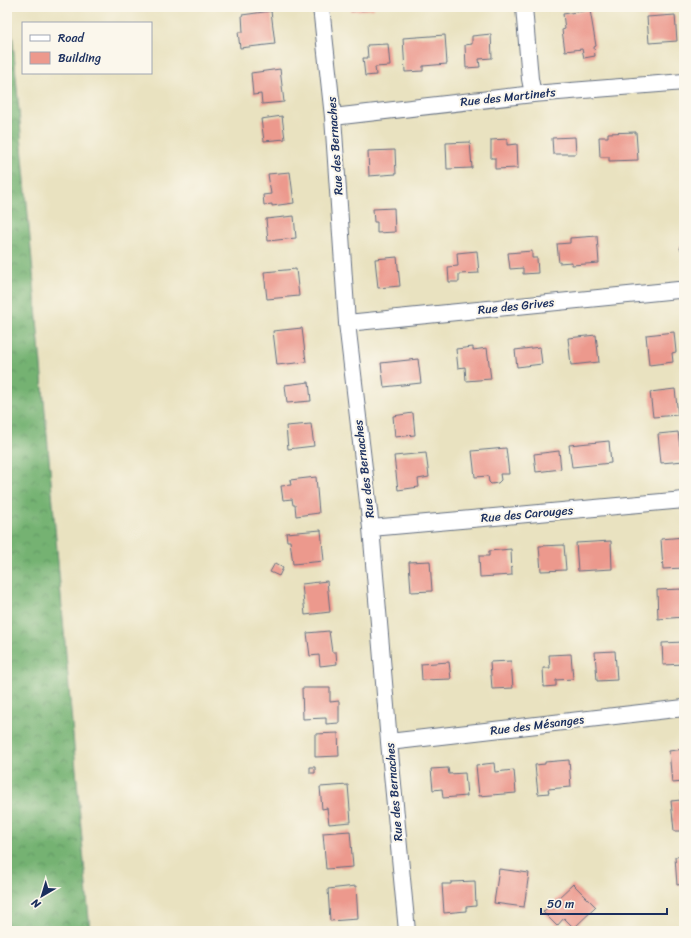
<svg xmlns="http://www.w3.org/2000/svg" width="691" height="938" viewBox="0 0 691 938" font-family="Sriracha,sans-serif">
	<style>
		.forest { fill: url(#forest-crowns); stroke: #487068 }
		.building { fill: #ec998d }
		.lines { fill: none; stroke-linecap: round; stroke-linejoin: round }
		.minor-casing { stroke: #636e80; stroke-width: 18 }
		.minor { stroke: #fff; stroke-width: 16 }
		.labels { text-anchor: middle; stroke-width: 4; stroke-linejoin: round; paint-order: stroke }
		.street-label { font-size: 12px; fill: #1b2f5e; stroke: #fbf7ec }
	</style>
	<defs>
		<pattern id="forest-crowns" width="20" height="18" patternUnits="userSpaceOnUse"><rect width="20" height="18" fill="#74b272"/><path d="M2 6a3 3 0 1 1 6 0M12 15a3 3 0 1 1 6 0" fill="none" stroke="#5e9161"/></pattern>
	</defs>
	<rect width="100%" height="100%" fill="#fbf7ec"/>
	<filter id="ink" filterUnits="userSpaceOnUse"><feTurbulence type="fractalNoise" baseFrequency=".025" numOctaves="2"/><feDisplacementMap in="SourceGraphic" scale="8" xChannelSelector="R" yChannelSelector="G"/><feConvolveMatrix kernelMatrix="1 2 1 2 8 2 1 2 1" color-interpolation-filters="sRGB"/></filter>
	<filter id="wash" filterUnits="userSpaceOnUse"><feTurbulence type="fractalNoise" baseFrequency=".012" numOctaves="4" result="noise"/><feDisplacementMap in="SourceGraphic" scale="16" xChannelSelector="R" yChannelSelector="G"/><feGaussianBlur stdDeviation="0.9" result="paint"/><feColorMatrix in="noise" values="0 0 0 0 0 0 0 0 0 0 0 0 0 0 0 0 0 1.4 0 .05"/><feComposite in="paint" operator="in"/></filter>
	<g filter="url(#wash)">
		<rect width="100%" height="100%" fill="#e9e2c0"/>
		<path class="forest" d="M7,7H10L90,931H7Z"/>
		<g id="blocks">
			<path class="building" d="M351,7H374V9L351,11Z
				M590,10L596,46L594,47L595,56L584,58L582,49L565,51L562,30L565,29L563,14Z
				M271,11L275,44L240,48L238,32H243L242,15Z
				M675,15L677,41L649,43L647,17Z
				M491,34L492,58L479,59L480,67L466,68L465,45L472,44V36Z
				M445,35L447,64L423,66V71L405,72L403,38Z
				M388,44L390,66L375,67L376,75L365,76L363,58H368L367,45Z
				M280,69L284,102L262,104L261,94L253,95L251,73Z
				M282,116L285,139L264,141L261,119Z
				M636,132L638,160L609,161V157H600L599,137H608V133Z
				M575,137L576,154H553L552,138Z
				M507,139V145L517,144L518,168L495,169V158H491V140Z
				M470,142L472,168L447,169L446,143Z
				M395,150L396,174L369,176L368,151Z
				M290,172L294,203L272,206V204L264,205L263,195L271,194L268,174Z
				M394,208L395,232L377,233V222H374L373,209Z
				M294,216L296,238L268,241L266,219Z
				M597,236L599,263L572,265V262L559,263L557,244L570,243V238Z
				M684,238V251L680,249Z
				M477,251L479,273L459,274V282H449L448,267L458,266L457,253Z
				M532,251V258H537L538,273L523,274V268L510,269L508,253Z
				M397,257L400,286L378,288L375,259Z
				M296,269L299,296L267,299L264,272Z
				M302,328L306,362L277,365L273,331Z
				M674,332L676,352L672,353L673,362L649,365L646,335Z
				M596,335L599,362L571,365L568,338Z
				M473,347V350L487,348L491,379L466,381L465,367L458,368L456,349Z
				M540,347L542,364L517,367L515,350Z
				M418,359L421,383L384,387L381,363Z
				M309,382L311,401L287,403L285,385Z
				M675,389L678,415L653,417L650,392Z
				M413,413L415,435L395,437L393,416Z
				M311,424L314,446L288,449L286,426Z
				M678,432L680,446H682L684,461L661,463L658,434Z
				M609,441L611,463L572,467L569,445Z
				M506,448L509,474H500L501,480L498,483L491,484L489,482L488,476L475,477L472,451Z
				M559,451L561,469L536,472L534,454Z
				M426,453L429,477L418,479L419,487L398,490L394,456Z
				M316,477L319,513L296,516L295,505H293L292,499L283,500L281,486L291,485L290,480Z
				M321,530L324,561L293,564L290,541H287L286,533Z
				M684,537V568L663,569L661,539Z
				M611,541L612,569L578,571L576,543Z
				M564,545L566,570L541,571L539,546Z
				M511,549L512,575L480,577L479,556H489V551Z
				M430,561L432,591L411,592L409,562Z
				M275,563L283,568L279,576L270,572Z
				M327,581L330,612L305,615L302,584Z
				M683,589L684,617L658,619L657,590Z
				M329,631L332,652H336L337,664L320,666L319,655L310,656L307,633Z
				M684,642V664L663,665L662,643Z
				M615,651L617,680L597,681L595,652Z
				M571,654L573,679L556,680V686L544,687L543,668H550L549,655Z
				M511,661L513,688L492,689L490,662Z
				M449,662L451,679L422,680L421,664Z
				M302,688H330V702L339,701V723L326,724V718L303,719Z
				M338,733L339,756L315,757V734Z
				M684,749V782L672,783L669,751Z
				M569,760L571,787L548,789L549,793L538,794L535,765L545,764V762Z
				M494,763L495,772L514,770L516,793L479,796L476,765Z
				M310,767H315V773H310Z
				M448,768L449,774L465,773L467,796L443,798L442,789L433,790L431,769Z
				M348,785L351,822L329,824L327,808L322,809L320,787Z
				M680,792H684V831H674L671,801L681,800Z
				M350,831L353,867L326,869L323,833Z
				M684,856V884L677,885L675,857Z
				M499,869L529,873L524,907L494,903Z
				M475,881L476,906L466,907V911L444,913L442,884H451V882Z
				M573,884L596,907L574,928L564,918L557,926L543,912Z
				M356,886L358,919L330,921L328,889Z"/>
		</g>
	</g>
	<g filter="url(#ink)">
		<use href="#blocks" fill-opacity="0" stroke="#636e80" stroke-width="1"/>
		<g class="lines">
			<g class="minor-casing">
				<path id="minor" d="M321,7L333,117L347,323L371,528L389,742L407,931
					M524,7L530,79L533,94
					M333,117L533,94L684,82
					M347,323L678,290L684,291
					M371,528L684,500
					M389,742L684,708"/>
			</g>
			<use href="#minor" class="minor"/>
		</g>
	</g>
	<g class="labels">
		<g class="street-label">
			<text transform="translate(508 97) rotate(-6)" y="4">Rue des Martinets</text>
			<text transform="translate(335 146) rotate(-94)" y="4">Rue des Bernaches</text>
			<text transform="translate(516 306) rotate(-6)" y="4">Rue des Grives</text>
			<text transform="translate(364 469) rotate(-97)" y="4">Rue des Bernaches</text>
			<text transform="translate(527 514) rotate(-5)" y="4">Rue des Carouges</text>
			<text transform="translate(537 725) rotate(-7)" y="4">Rue des Mésanges</text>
			<text transform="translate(394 792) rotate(-95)" y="4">Rue des Bernaches</text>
		</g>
	</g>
	<rect width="691" height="938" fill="none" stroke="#fbf7ec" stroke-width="24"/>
	<rect x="22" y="22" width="130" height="52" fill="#fbf7ec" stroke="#a1a7b3"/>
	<rect x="30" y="35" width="20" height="6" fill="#ffffff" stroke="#a1a7b3"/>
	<text x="58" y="42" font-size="12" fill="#1b2f5e">Road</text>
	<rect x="30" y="52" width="20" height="12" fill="#ec998d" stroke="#a1a7b3"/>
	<text x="58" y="62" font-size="12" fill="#1b2f5e">Building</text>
	<g transform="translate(42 896) rotate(218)" stroke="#fbf7ec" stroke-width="3" paint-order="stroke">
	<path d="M0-3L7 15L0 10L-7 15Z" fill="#1b2f5e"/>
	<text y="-6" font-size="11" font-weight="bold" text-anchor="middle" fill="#1b2f5e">N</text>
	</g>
	<path d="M541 908v6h126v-6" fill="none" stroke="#1b2f5e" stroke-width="2"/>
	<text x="547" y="908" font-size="12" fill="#1b2f5e" stroke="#fbf7ec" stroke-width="3" paint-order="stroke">50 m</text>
</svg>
